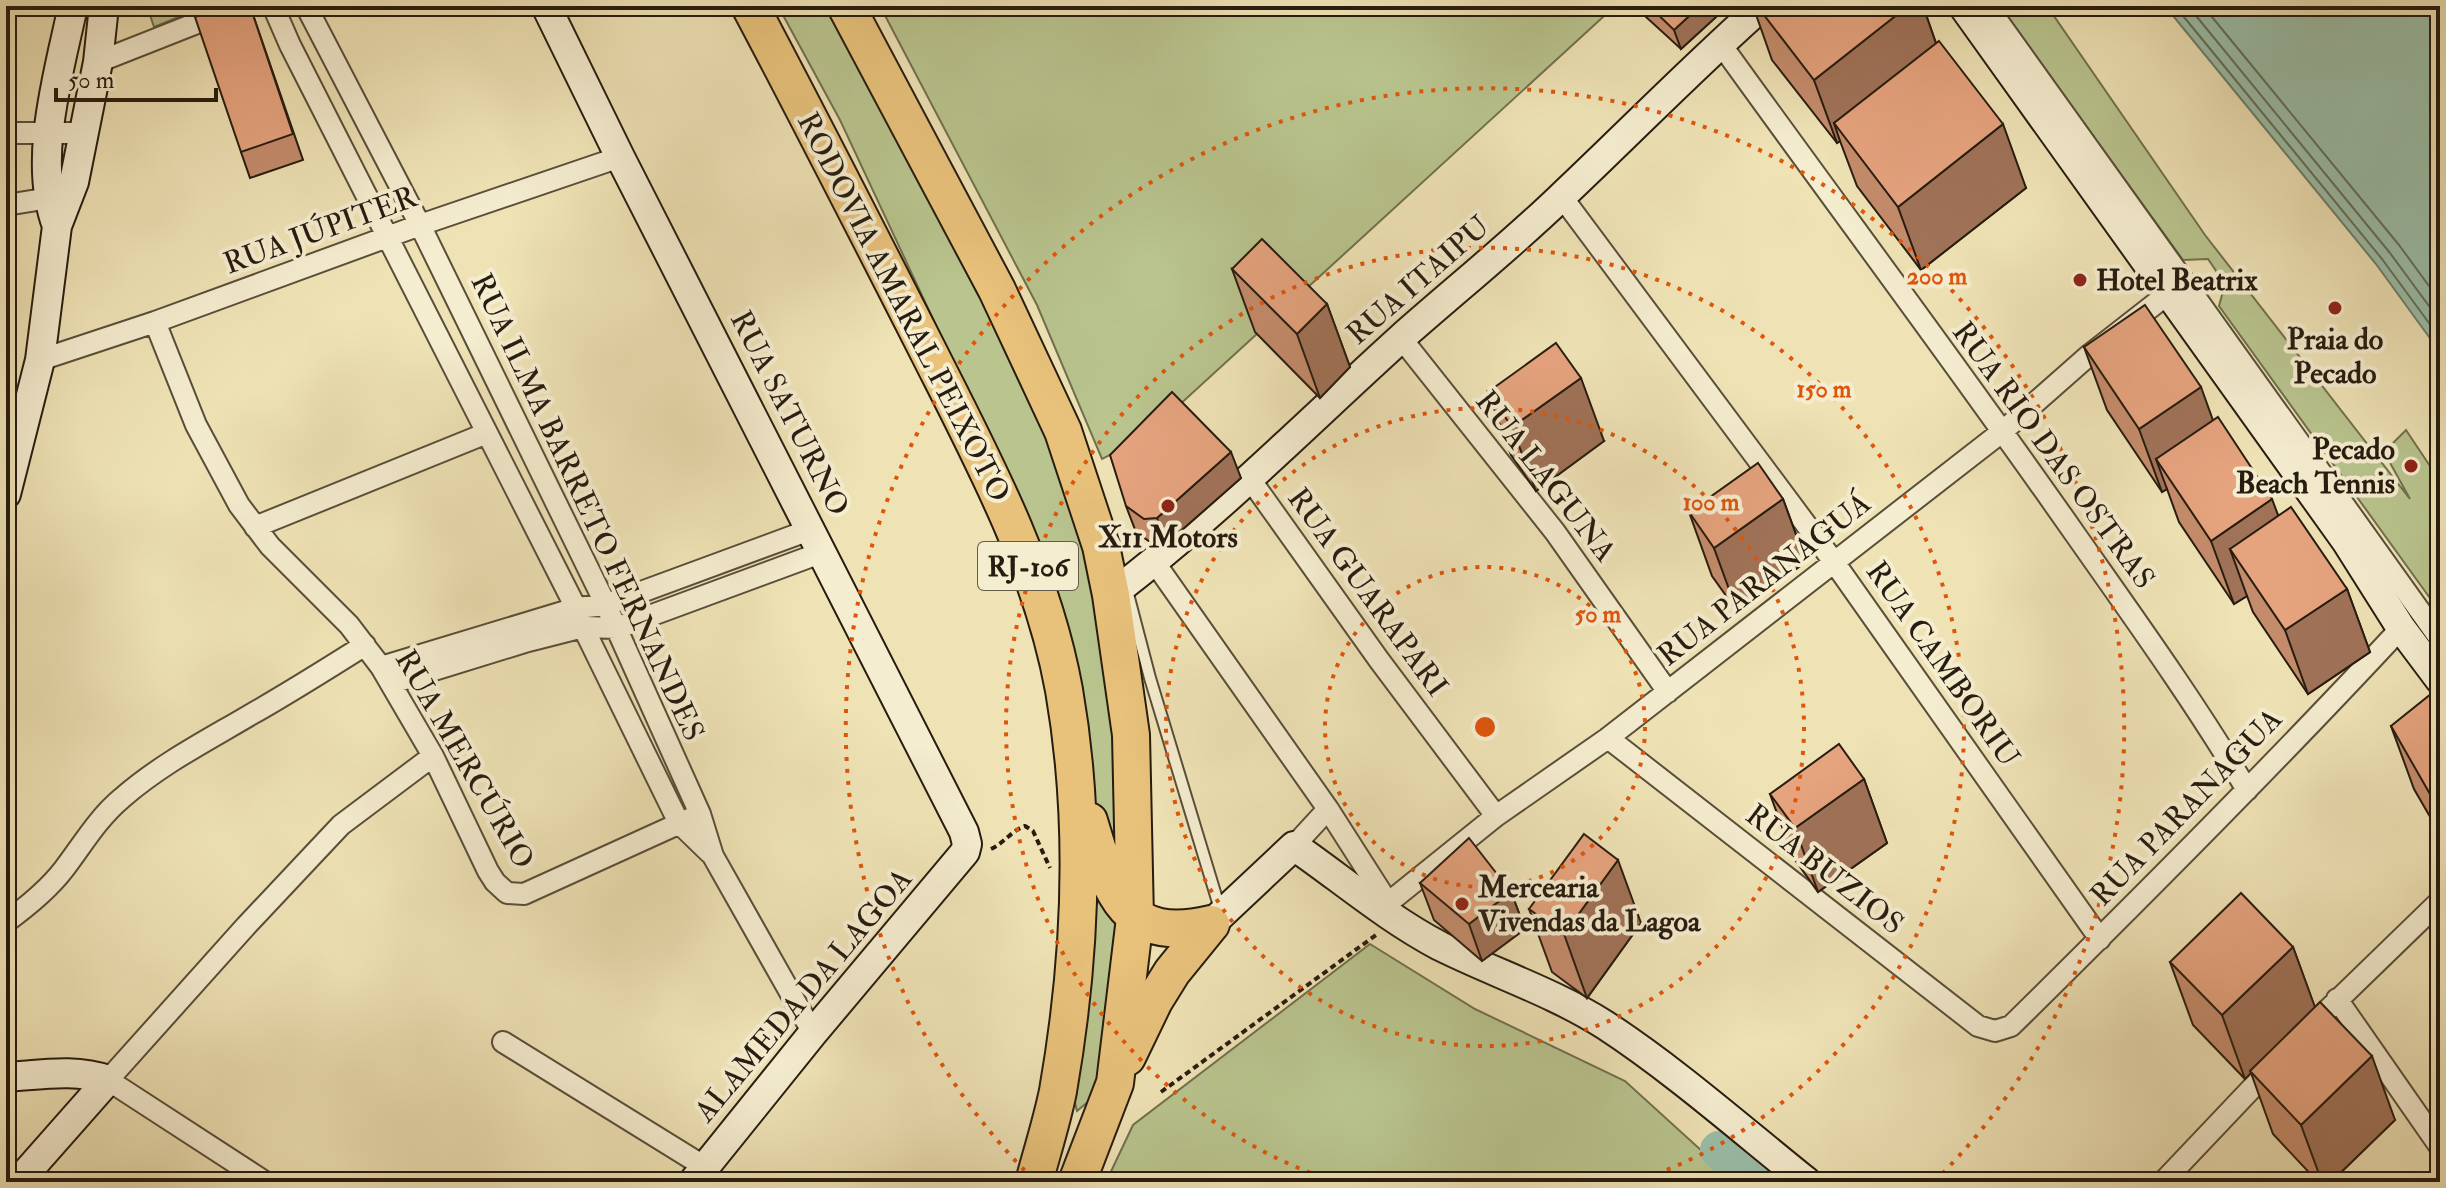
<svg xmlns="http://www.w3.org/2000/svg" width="2446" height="1188" viewBox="0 0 2446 1188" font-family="'IM FELL Double Pica',serif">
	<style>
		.green { fill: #b9c48e; stroke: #70704e; stroke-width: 2 }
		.water { fill: #9bbfa9; stroke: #6d7e6b; stroke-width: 2 }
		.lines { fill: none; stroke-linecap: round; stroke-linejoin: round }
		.shore { stroke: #616e5c; stroke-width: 2 }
		.river { stroke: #9bbfa9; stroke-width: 38 }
		.lane-casing { stroke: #594e39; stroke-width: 14 }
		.street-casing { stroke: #594e39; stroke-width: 24 }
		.secondary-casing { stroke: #271c0f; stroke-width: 32 }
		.highway-casing { stroke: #271c0f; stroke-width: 40 }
		.path { stroke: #271c0f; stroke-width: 4; stroke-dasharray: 6 4; stroke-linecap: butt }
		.lane { stroke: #f5edd0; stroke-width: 10 }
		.street { stroke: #f5edd0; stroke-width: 20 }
		.secondary { stroke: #f5edd0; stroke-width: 28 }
		.highway { stroke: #e8c27b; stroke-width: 36 }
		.wall { fill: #c58c6c; stroke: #271c0f; stroke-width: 2 }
		.shaded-wall { fill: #a07258; stroke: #271c0f; stroke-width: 2 }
		.building { fill: #e5a37e; stroke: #271c0f; stroke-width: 2 }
		.ring { fill: none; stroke: #de560c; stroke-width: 4; stroke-dasharray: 4 8 }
		.poi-dot { fill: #8f2418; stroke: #f5edd0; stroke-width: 3 }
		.labels { text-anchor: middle; stroke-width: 8; stroke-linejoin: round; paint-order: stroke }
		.shield { fill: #f5edd0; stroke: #655b49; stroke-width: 2 }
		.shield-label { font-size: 28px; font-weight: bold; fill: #271c0f }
		.street-label { font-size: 30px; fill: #271c0f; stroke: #f5edd0 }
		.poi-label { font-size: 30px; font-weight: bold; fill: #271c0f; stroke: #f5edd0; text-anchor: start }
		.centre { fill: #de560c; stroke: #f5edd0; stroke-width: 4 }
		.ring-label { font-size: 24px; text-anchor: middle; font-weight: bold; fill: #de560c; stroke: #f5edd0; stroke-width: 8; stroke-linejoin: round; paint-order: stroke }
	</style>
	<rect width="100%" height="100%" fill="#efe3b6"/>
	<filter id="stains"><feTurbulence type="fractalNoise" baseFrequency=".0025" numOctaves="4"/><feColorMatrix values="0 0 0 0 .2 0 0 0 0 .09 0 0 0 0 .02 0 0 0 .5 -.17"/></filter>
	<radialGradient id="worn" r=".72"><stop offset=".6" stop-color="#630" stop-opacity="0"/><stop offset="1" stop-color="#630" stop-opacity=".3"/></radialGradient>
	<path class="green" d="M147,6H206L154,27Z
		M778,6H827L1014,345L1087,526L1119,720L1127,888L1096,825L1013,490L840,120Z
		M880,6H1615L1141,440L1102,459L1037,305Z
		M1999,6H2047L2205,235L2410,499L2384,452L2406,430L2440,481V612L2219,306L2225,284L2208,259L2183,260Z
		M1095,892L1123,919L1119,998L1094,1097L1077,1111L1073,1095Z
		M1370,944L1475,1009L1625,1081L1736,1182H1106L1133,1125Z"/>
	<path class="water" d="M2165,6H2440V352L2376,264Z"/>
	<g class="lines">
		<path class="shore" d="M2175,6L2382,259L2440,338
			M2188,6L2390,253L2440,321
			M2203,6L2399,245L2440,301"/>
		<path class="river" d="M1719,1150L1755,1182"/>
		<g class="lane-casing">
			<path id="lane" d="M1128,594L1150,678L1220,909"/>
		</g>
		<g class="street-casing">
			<path id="street" d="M273,6L290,45L576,608L583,627L679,823L710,853
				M306,6L420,225L606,605L700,814L713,856L813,1033
				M1987,6L2440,639
				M1720,43C1838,207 1959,368 2075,534C2134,618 2194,701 2247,790
				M98,62L240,6
				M6,133H83
				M1562,197L1834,562L2100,939
				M6,205L62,196
				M155,322L196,425L239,505L270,546L349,625L381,667L433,756L488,871L495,882L507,893L524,894L689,819
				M1401,338L1555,532L1668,692
				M40,360L155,322L420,225L620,157
				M1250,479L1379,660L1496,816
				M255,527L487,433
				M1155,563L1328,809L1388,903L1392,913
				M381,667L576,608L606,605L812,529
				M392,683L528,641L583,627L617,628L823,552
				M1608,738L1978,1026L1995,1031L2011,1026C2143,896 2275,764 2401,628
				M1294,846L1328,809
				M1388,903L1496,816L1608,738L2003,431L2087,357L2169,293
				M6,922C28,906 48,890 64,869C83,844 98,818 122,798C161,764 206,741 250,715C289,693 327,669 365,645
				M2337,999L2440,1147
				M2308,1029L2440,901
				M503,1042L705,1167
				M265,1182L108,1080L246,926L341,825L433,756
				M2163,1182L2272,1067"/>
		</g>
		<g class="secondary-casing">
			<path id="secondary" d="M546,6L620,157L964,832L967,844L965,852L813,1033L693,1182
				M1963,6L2346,541L2401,628L2440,680
				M57,226C32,161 59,72 73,6
				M6,494L40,360L57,226L74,182L98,62L104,6
				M1111,595C1214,517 1305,425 1401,338C1454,291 1509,247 1560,198C1628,134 1692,68 1762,6
				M1211,924L1294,846C1343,880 1387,918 1440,946C1494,973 1553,992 1605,1025C1674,1070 1742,1130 1807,1182
				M6,1077C40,1075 75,1068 108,1080L18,1182"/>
		</g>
		<g class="highway-casing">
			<path id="highway" d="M750,6C810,119 868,233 926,347C981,456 1042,568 1064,690C1087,822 1081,959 1058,1091C1052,1121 1042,1152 1034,1182
				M846,6L997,290L1063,431L1101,546L1111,595L1131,735L1135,918L1115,1083L1077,1182
				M1089,821C1110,891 1124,945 1211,924
				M1127,1057L1154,1001L1172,972L1211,924"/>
		</g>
		<path class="path" d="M991,849C1004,843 1011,831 1025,826L1033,831L1050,868
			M1161,1092L1376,935"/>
		<use href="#lane" class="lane"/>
		<use href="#street" class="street"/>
		<use href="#secondary" class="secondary"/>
		<use href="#highway" class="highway"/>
	</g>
	<path class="wall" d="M250,6L303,160L250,178L241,152Z
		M1634,6H1728L1681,49Z
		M1753,6H1923L1936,43L2026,188L1921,270L1857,186L1840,141L1837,143L1772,60Z
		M1232,269L1327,304L1350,367L1320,398L1255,332Z
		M2084,347L2213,420L2278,515L2347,589L2370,652L2308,694L2253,612L2247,596L2234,604L2179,522L2167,489L2162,492L2107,410Z
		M1488,392L1604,441L1536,491L1511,455Z
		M1241,478L1166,544H1153L1136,532L1126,506Z
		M1783,499L1806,562L1737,611L1712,576L1689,512Z
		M2440,720V834L2414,789L2391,726Z
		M1864,779L1887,843L1818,892L1793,857L1770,794Z
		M1420,883L1511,892L1525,929L1482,961L1434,920Z
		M1529,909L1641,923L1587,998L1552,972Z
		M2293,947L2315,1008L2395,1120L2331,1182H2318L2273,1134L2251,1073L2245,1079L2193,1025L2170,962Z"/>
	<path class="shaded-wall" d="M1700,6H1728L1681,49L1674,30Z
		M1908,6H1923L1942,61L1834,123L1840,141L1837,143L1814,80Z
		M2003,124L2026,188L1921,270L1898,207Z
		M1327,304L1350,367L1320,398L1297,334Z
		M1581,378L1604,441L1536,491L1512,427Z
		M2201,387L2224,451L2156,459L2167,489L2162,492L2139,429Z
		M1231,452L1241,478L1166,544L1157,518Z
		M1783,499L1806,562L1737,611L1714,548Z
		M2272,499L2296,563L2230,549L2247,596L2234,604L2211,541Z
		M2347,589L2370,652L2308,694L2285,630Z
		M2431,694L2440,720V760Z
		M1864,779L1887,843L1818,892L1795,828Z
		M2440,795V816L2434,801Z
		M1618,860L1641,923L1587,998L1564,934Z
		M1511,892L1525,929L1482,961L1469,924Z
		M2293,947L2316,1010L2250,1071L2251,1073L2245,1079L2222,1015Z
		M2372,1056L2395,1120L2331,1182H2322L2301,1125Z"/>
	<path class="building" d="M226,6H250L293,134L241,152L195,17Z
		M1649,6H1700L1674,30Z
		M1757,6H1908L1814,80Z
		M1939,41L2003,124L1898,207L1834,123Z
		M1262,239L1327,304L1297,334L1232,269Z
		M2145,305L2201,387L2139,429L2084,347Z
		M1556,343L1581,378L1512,427L1488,392Z
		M1172,392L1231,452L1157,518L1144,519L1126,506L1110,455Z
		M2218,417L2272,499L2211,541L2156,459Z
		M1758,463L1783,499L1714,548L1689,512Z
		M2291,507L2347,589L2285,630L2230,549Z
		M2431,694L2440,760V795L2434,801L2391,726Z
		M1839,744L1864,779L1795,828L1770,794Z
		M1584,834L1618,860L1564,934L1529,909Z
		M1469,838L1511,892L1469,924L1420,883Z
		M2241,893L2293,947L2222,1015L2170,962Z
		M2320,1002L2372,1056L2301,1125L2250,1071Z"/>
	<g class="ring">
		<circle cx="1485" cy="727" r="160"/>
		<circle cx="1485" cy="727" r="319"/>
		<path d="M1333 1181A479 479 0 1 1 1637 1181"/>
		<path d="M1033 1179A639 639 0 1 1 1937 1179"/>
	</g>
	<g class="poi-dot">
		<circle cx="2080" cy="280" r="8"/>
		<circle cx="2335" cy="308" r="8"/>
		<circle cx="2411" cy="466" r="8"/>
		<circle cx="1168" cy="506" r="8"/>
		<circle cx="1462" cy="904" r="8"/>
	</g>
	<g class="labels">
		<rect class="shield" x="978" y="542" width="100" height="48" rx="6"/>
		<g class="shield-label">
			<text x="1028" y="576">RJ-106</text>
		</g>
		<g class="street-label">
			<text transform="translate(320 230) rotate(-20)" y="10">RUA JÚPITER</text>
			<text transform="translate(1418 280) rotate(-41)" y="10">RUA ITAIPU</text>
			<text transform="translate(904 307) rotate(63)" y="10">RODOVIA AMARAL PEIXOTO</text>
			<text transform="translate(790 413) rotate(63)" y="10">RUA SATURNO</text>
			<text transform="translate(2054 455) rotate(54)" y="10">RUA RIO DAS OSTRAS</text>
			<text transform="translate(1546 476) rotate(52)" y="10">RUA LAGUNA</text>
			<text transform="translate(588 507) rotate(65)" y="10">RUA ILMA BARRETO FERNANDES</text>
			<text transform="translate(1764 579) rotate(-38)" y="10">RUA PARANAGUÁ</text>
			<text transform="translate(1368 592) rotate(54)" y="10">RUA GUARAPARI</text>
			<text transform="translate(1943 664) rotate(55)" y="10">RUA CAMBORIU</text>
			<text transform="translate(465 759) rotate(60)" y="10">RUA MERCÚRIO</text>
			<text transform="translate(2186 807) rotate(-46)" y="10">RUA PARANAGUA</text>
			<text transform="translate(1825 869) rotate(38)" y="10">RUA BUZIOS</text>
			<text transform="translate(803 995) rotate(-50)" y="10">ALAMEDA DA LAGOA</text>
		</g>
		<g class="poi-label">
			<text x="2096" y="290">Hotel Beatrix</text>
			<text x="2335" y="349" text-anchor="middle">Praia do<tspan x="2335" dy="34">Pecado</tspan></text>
			<text x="2395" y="459" text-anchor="end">Pecado<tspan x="2395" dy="34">Beach Tennis</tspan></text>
			<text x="1168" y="547" text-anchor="middle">X11 Motors</text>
			<text x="1478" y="897">Mercearia<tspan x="1478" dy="34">Vivendas da Lagoa</tspan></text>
		</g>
	</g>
	<circle cx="1485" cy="727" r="12" class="centre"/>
	<g class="ring-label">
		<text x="1937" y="284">200 m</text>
		<text x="1824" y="397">150 m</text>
		<text x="1711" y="510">100 m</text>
		<text x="1598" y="622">50 m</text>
	</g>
	<rect width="2446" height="1188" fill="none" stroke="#efe3b6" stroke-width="32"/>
	<rect x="8" y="8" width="2430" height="1172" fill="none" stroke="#271c0f" stroke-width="4"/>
	<rect x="16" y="16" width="2414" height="1156" fill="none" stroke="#271c0f" stroke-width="2"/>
	<path d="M56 88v12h160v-12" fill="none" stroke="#271c0f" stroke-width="4"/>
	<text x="68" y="88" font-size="24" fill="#271c0f" stroke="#f5edd0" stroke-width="6" paint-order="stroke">50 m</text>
	<rect width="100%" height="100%" filter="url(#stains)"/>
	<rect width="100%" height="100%" fill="url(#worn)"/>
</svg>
